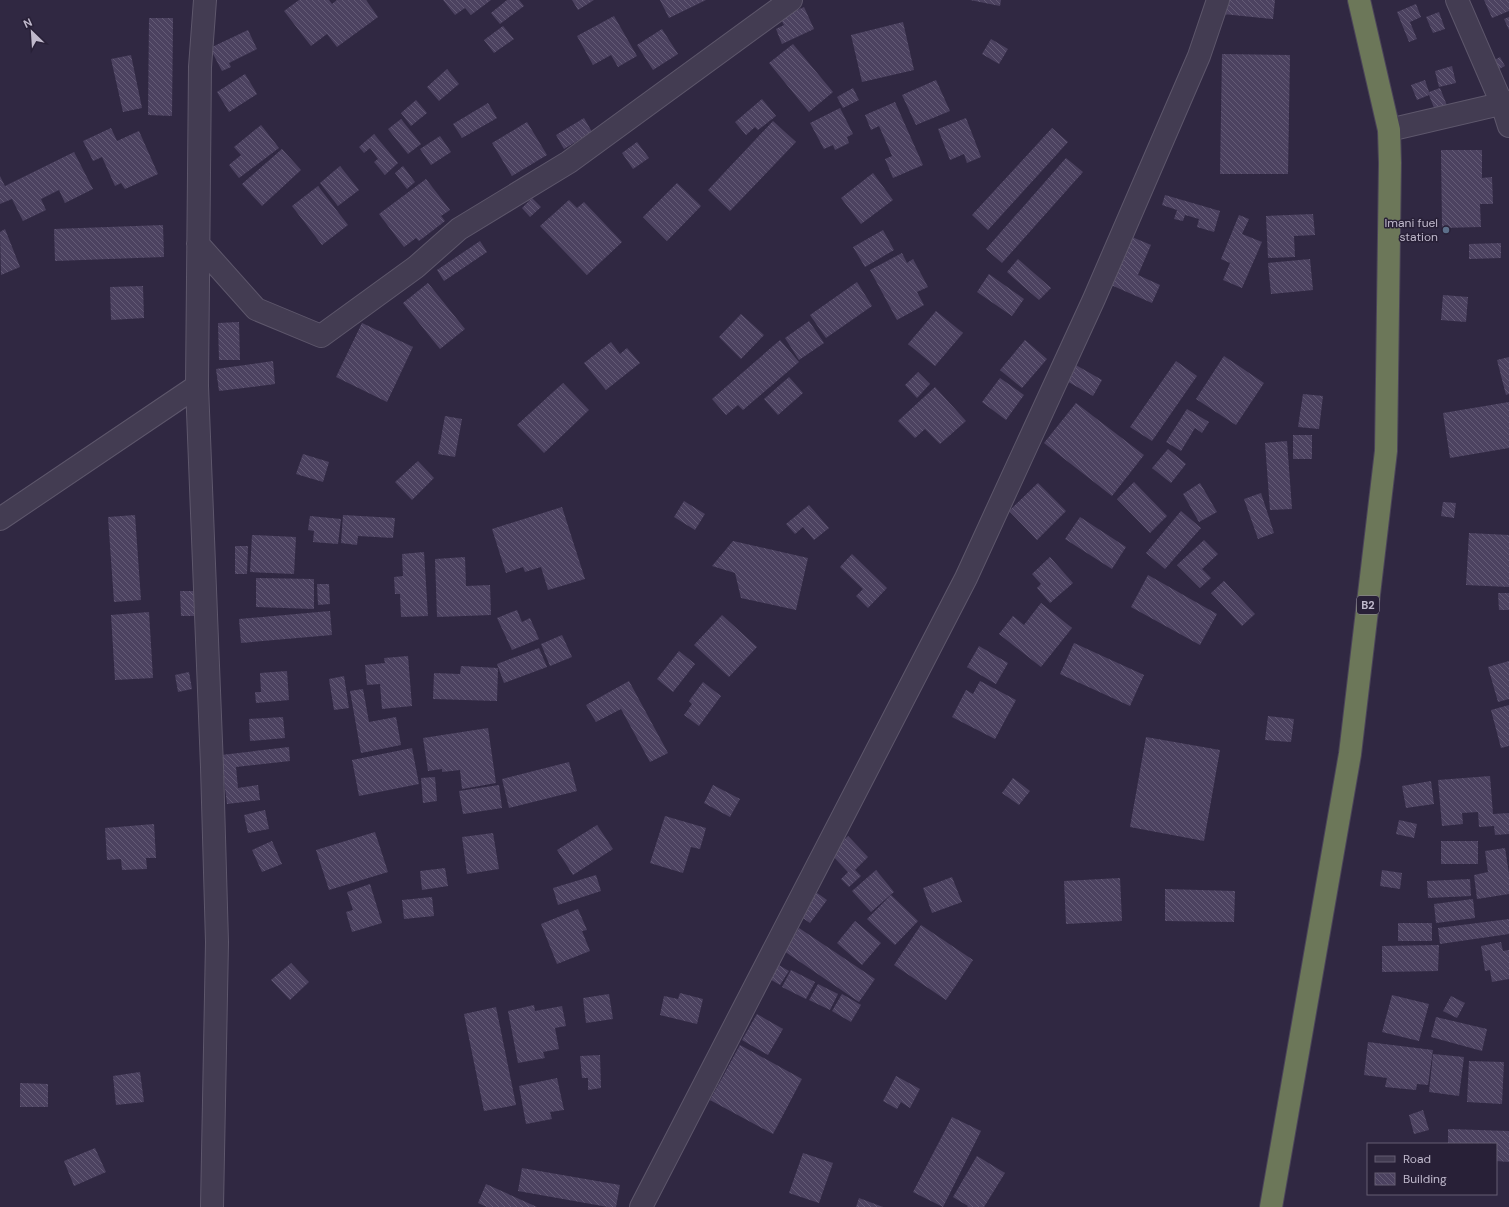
<svg xmlns="http://www.w3.org/2000/svg" width="1509" height="1207" viewBox="0 0 1509 1207" font-family="'DM Sans',sans-serif">
	<style>
		.building { fill: url(#building-back-hatch) }
		.lines { fill: none; stroke-linecap: round; stroke-linejoin: round }
		.street-casing { stroke: #5e576c; stroke-width: 24 }
		.highway-casing { stroke: #4b4459; stroke-width: 24 }
		.street { stroke: #433c52; stroke-width: 22 }
		.highway { stroke: #6c7759; stroke-width: 22 }
		.service-dot { fill: #5c6f8a; stroke: #282037; stroke-width: 1.5 }
		.labels { text-anchor: middle; stroke-width: 3; stroke-linejoin: round; paint-order: stroke }
		.shield { fill: #282037; stroke: #928b9f; stroke-width: 1 }
		.shield-label { font-size: 11px; font-weight: bold; fill: #c0b9cc }
		.poi-label { font-size: 12px; fill: #c0b9cc; stroke: #282037; text-anchor: end }
	</style>
	<defs>
		<pattern id="building-back-hatch" width="6" height="6" patternUnits="userSpaceOnUse"><rect width="6" height="6" fill="#4c4260"/><path d="M-1 5l2 2M0 0l6 6M5-1l2 2" fill="none" stroke="#645b76"/></pattern>
	</defs>
	<rect width="100%" height="100%" fill="#302842"/>
	<path class="building" d="M299,0H329L332,4L337,0H366L378,17L337,47L327,34L311,46L284,11Z
		M443,0H491L471,15L465,8L455,15Z
		M507,0H519L524,6L500,24L491,13Z
		M572,0H594L578,10Z
		M660,0H706L669,18Z
		M970,0H1001L1000,6Z
		M1225,0H1275L1273,19L1223,14Z
		M1484,0H1509V11L1492,18Z
		M1416,4L1421,17L1410,22L1417,39L1409,42L1397,12Z
		M804,7L814,29L782,44L776,29L784,25L780,18Z
		M1439,12L1445,29L1433,33L1426,17Z
		M614,16L637,56L618,67L611,55L593,65L577,36Z
		M1509,17V30L1504,19Z
		M149,18H173L172,116L148,115Z
		M903,22L914,70L862,82L851,35Z
		M503,26L514,39L494,53L484,40Z
		M662,29L678,54L653,70L637,45Z
		M248,30L257,49L229,63L231,67L222,71L210,48Z
		M991,39L1008,49L999,64L982,54Z
		M793,44L833,92L809,112L769,63Z
		M1222,54L1290,55L1288,174H1220Z
		M131,55L142,108L123,112L111,59Z
		M1500,57L1505,66L1495,71L1491,62Z
		M1452,66L1456,83L1439,87L1435,71Z
		M447,69L459,84L439,101L427,87Z
		M245,74L257,94L229,112L217,92Z
		M936,80L950,111L916,125L902,95Z
		M1425,80L1429,92L1440,88L1448,108L1436,113L1429,95L1417,100L1411,85Z
		M853,88L859,100L843,108L837,97Z
		M762,99L776,116L758,130L755,127L746,135L735,122Z
		M416,100L427,113L411,126L401,113Z
		M895,102L923,165L893,178L885,159L892,156L879,126L871,130L865,115Z
		M488,103L497,118L462,138L453,124Z
		M840,108L853,134L847,137L849,143L835,150L833,145L824,149L810,123Z
		M584,118L592,132L564,149L556,135Z
		M966,118L981,157L967,163L964,154L950,160L938,129Z
		M401,119L421,144L408,154L388,129Z
		M773,121L796,142L730,211L708,190Z
		M527,122L547,155L512,176L492,143Z
		M261,125L279,148L239,178L229,165L241,155L234,147Z
		M111,128L117,141L139,131L158,174L125,189L121,183L115,186L102,157L93,161L83,141Z
		M1052,128L1068,142L988,230L972,215Z
		M374,134L398,163L385,175L374,162L378,159L370,148L364,153L359,147Z
		M440,136L451,152L431,165L420,149Z
		M637,142L649,158L633,169L622,153Z
		M282,149L301,170L262,206L242,184Z
		M1441,150H1482V178L1492,177L1493,204H1480L1481,227L1442,228Z
		M74,152L93,189L65,203L59,190L41,199L46,210L23,221L12,199L0,204V176L5,186Z
		M1066,158L1083,172L1002,263L986,249Z
		M340,166L359,190L338,206L320,183Z
		M403,166L415,182L407,189L395,173Z
		M873,173L893,200L861,224L841,198Z
		M426,179L450,210L441,216L445,221L419,241L416,238L404,247L379,214Z
		M677,183L701,206L667,241L643,217Z
		M318,186L348,225L322,245L292,206Z
		M1165,195L1220,211L1214,232L1197,227L1199,219L1185,215L1183,221L1174,219L1177,210L1162,205Z
		M532,198L541,207L530,217L522,208Z
		M569,200L577,208L584,202L622,242L587,275L540,226Z
		M1313,214L1315,235L1294,236L1295,257L1268,258L1266,216Z
		M1239,215L1249,219L1242,234L1262,242L1242,288L1223,280L1230,263L1221,259Z
		M163,225L164,257L55,261L54,229Z
		M5,229L20,267L1,275L0,232Z
		M883,230L894,250L865,267L853,247Z
		M1132,237L1151,245L1138,275L1160,285L1152,303L1111,285Z
		M480,241L487,252L444,281L437,270Z
		M1501,243V258L1469,259V244Z
		M902,253L907,263L913,259L928,287L917,292L924,305L897,320L870,270Z
		M1018,259L1051,288L1039,300L1007,272Z
		M1310,259L1313,290L1271,294L1268,263Z
		M989,274L1024,299L1012,316L977,292Z
		M857,282L872,306L826,338L810,315Z
		M428,283L465,329L440,349L403,303Z
		M143,286L144,318L111,320L110,287Z
		M1443,295L1468,297L1466,322L1441,320Z
		M936,311L963,333L935,366L908,344Z
		M741,314L764,335L741,359L719,337Z
		M809,321L824,343L799,360L785,338Z
		M239,322L240,360H219L218,323Z
		M362,323L413,347L387,402L336,377Z
		M780,340L799,362L743,410L738,405L726,415L712,399Z
		M1025,340L1047,359L1022,388L1000,370Z
		M611,342L620,354L627,348L640,363L606,390L584,363Z
		M1224,356L1264,383L1236,425L1196,399Z
		M1509,357V394L1506,395L1497,360Z
		M273,361L275,384L219,391L216,369Z
		M1176,361L1197,376L1152,441L1130,427Z
		M1074,364L1102,380L1093,396L1065,380Z
		M918,372L930,384L917,398L905,385Z
		M789,377L803,393L778,415L764,399Z
		M1000,378L1024,395L1006,420L982,402Z
		M563,383L589,410L544,453L517,425Z
		M935,387L966,421L940,444L925,429L915,438L898,421Z
		M1303,394L1323,396L1319,429L1298,427Z
		M1509,402V448L1450,458L1443,413Z
		M1076,403L1144,455L1112,496L1044,443Z
		M1187,409L1209,422L1202,433L1195,428L1181,451L1166,442Z
		M445,416L462,419L455,457L438,454Z
		M1293,435H1312V459H1293Z
		M1287,441L1292,509L1270,510L1265,443Z
		M1168,449L1186,464L1171,483L1152,468Z
		M303,454L329,462L323,482L296,474Z
		M418,461L434,478L412,500L395,482Z
		M1134,482L1167,516L1150,533L1117,499Z
		M1038,483L1066,511L1037,540L1009,511Z
		M1200,483L1217,512L1199,522L1183,494Z
		M1261,493L1274,533L1258,539L1244,499Z
		M684,501L705,514L695,530L674,517Z
		M1443,502L1456,503L1454,518L1441,516Z
		M809,505L829,528L814,540L803,527L795,534L786,524Z
		M562,507L585,579L548,590L541,567L525,572L523,567L506,573L492,529Z
		M1181,511L1201,528L1165,569L1146,553Z
		M135,515L141,600L114,602L108,517Z
		M343,515L395,518L393,538L358,536L357,545L341,543Z
		M310,516L341,519L338,544L313,542L314,531L308,530Z
		M1080,517L1126,547L1112,569L1065,539Z
		M1469,533L1509,535V587L1466,585Z
		M252,535L296,537L294,574L250,572Z
		M1204,540L1218,554L1202,569L1211,578L1200,588L1177,565Z
		M733,541L808,558L796,610L741,598L735,573L712,566Z
		M235,546H248L247,574H235Z
		M424,552L428,616L401,617L400,594H395L394,577L403,576L402,554Z
		M852,554L887,588L868,608L856,596L863,589L840,567Z
		M465,557L466,586L490,585L491,615L437,617L435,559Z
		M1050,557L1073,583L1050,603L1037,588L1041,584L1032,574Z
		M1148,575L1217,614L1200,645L1131,607Z
		M256,578L314,579V609L256,607Z
		M1224,581L1255,614L1242,626L1211,593Z
		M317,584H329L330,604L318,605Z
		M180,591H194V616H181Z
		M1498,593H1509V610H1499Z
		M1041,603L1072,628L1041,667L999,634L1013,616L1024,625Z
		M517,610L522,622L530,618L539,639L512,650L497,618Z
		M330,611L332,635L241,643L239,619Z
		M149,612L153,678L115,680L111,615Z
		M722,615L757,647L729,677L694,645Z
		M562,635L572,657L550,666L541,644Z
		M1074,643L1144,675L1130,706L1060,674Z
		M979,646L1008,663L996,684L967,667Z
		M539,648L547,667L504,683L497,664Z
		M679,651L695,664L673,692L657,679Z
		M408,656L412,706L382,709L380,684L367,685L365,665L385,663L384,658Z
		M1509,661V699L1498,702L1488,667Z
		M461,666L498,668L497,701L433,699L434,673L460,674Z
		M287,671L289,700L256,703L255,692H261L260,673Z
		M189,672L192,689L178,692L175,675Z
		M344,676L349,708L334,710L329,679Z
		M629,681L668,753L650,762L621,709L596,722L586,705Z
		M980,681L1016,700L995,739L952,717L966,690L973,694Z
		M703,682L721,696L699,726L684,715L692,704L689,701Z
		M363,689L369,722L396,717L401,745L361,753L350,691Z
		M1509,705V746L1501,748L1491,710Z
		M1268,716L1294,719L1291,742L1265,740Z
		M283,717L285,738L250,741L249,719Z
		M488,728L496,783L462,789L460,770L442,772V769L428,771L423,738Z
		M1146,737L1220,750L1204,841L1130,827Z
		M289,747L290,761L236,767L238,788L258,785L260,800L227,804L221,755Z
		M412,748L419,784L359,796L352,760Z
		M569,762L577,791L509,808L502,779Z
		M1490,776L1493,814L1509,813V834L1495,835L1494,826L1479,827L1478,812L1462,813L1463,824L1442,826L1438,780Z
		M435,777L437,801L423,803L421,778Z
		M1013,778L1030,791L1019,805L1002,793Z
		M1431,781L1434,804L1406,808L1402,786Z
		M499,785L502,808L463,814L459,791Z
		M713,785L740,799L730,817L704,803Z
		M265,810L269,829L248,833L244,815Z
		M665,816L706,828L700,849L691,847L683,873L650,863Z
		M1399,820L1417,824L1414,838L1396,834Z
		M154,824L156,858H146L147,869L122,870L121,859L107,860L105,828Z
		M597,825L613,849L573,875L557,850Z
		M375,832L388,872L329,890L316,850Z
		M493,833L499,869L467,874L462,837Z
		M848,836L868,857L855,870L861,876L849,887L841,879L848,872L830,853Z
		M272,841L282,864L262,872L252,850Z
		M1441,841H1478V864H1441Z
		M1505,848L1509,874V894L1477,899L1474,875L1488,872L1485,851Z
		M445,868L448,886L422,890L420,871Z
		M876,870L894,892L871,912L852,891Z
		M1382,870L1402,873L1400,889L1380,886Z
		M596,875L601,891L558,905L553,888Z
		M952,877L962,902L932,913L923,888Z
		M1120,878L1122,921L1066,924L1064,881Z
		M1470,879L1471,896L1428,898L1427,881Z
		M370,884L382,923L352,932L346,912L353,910L347,892Z
		M1165,889L1235,891L1234,922L1165,921Z
		M817,893L827,900L810,923L800,916Z
		M891,895L918,921L895,945L867,919Z
		M432,897L434,916L404,919L402,900Z
		M1473,899L1475,918L1436,923L1434,904Z
		M578,909L587,930L582,931L590,951L557,964L541,924Z
		M1509,919V934L1440,944L1438,928Z
		M855,921L881,943L862,965L837,943Z
		M1398,923H1432V941H1398Z
		M921,925L973,960L946,1000L894,965Z
		M799,928L875,979L859,1002L784,951Z
		M1501,942L1503,951L1509,950V979L1492,982L1490,970L1485,971L1481,946Z
		M1439,945L1438,971L1382,972V946Z
		M291,963L309,982L290,1000L271,980Z
		M777,964L789,971L780,985L768,978Z
		M791,970L815,982L806,999L782,987Z
		M818,984L838,994L830,1010L809,1000Z
		M680,993L703,999L697,1024L660,1015L664,996L678,999Z
		M609,994L613,1019L586,1023L583,998Z
		M842,994L861,1005L851,1022L832,1011Z
		M1392,995L1429,1004L1419,1041L1382,1032Z
		M1451,996L1465,1003L1457,1018L1443,1011Z
		M534,1005L535,1011L562,1006L566,1026L555,1028L559,1049L543,1052L545,1058L518,1063L508,1011Z
		M496,1007L516,1105L484,1111L464,1014Z
		M757,1014L783,1029L768,1055L742,1040Z
		M1436,1017L1487,1029L1482,1051L1431,1037Z
		M1368,1042L1433,1050L1428,1085L1417,1084L1416,1090L1385,1087L1387,1078L1364,1075Z
		M740,1045L802,1079L773,1134L710,1100Z
		M1433,1054L1464,1057L1459,1096L1429,1092Z
		M600,1055L601,1088L588,1090V1078H582L580,1056Z
		M1469,1061L1504,1062L1502,1104L1467,1102Z
		M140,1072L144,1102L116,1105L113,1076Z
		M896,1076L920,1089L910,1108L901,1102L897,1109L883,1101Z
		M557,1078L564,1110L550,1112L552,1119L526,1124L519,1086Z
		M20,1083L48,1084V1107H20Z
		M1423,1110L1429,1130L1414,1134L1409,1115Z
		M952,1117L981,1131L943,1207L913,1192Z
		M1448,1129L1509,1131V1162L1496,1161V1144H1448Z
		M95,1148L106,1172L74,1186L64,1161Z
		M803,1153L833,1163L819,1203L789,1193Z
		M977,1156L1005,1173L984,1207H967L968,1206L953,1197Z
		M522,1168L620,1185L616,1207H608L518,1191Z
		M486,1184L537,1207H487L478,1203Z
		M859,1198L883,1207H856Z"/>
	<g class="lines">
		<g class="street-casing">
			<path id="street" d="M205,0L200,67L197,386L212,767L217,942L212,1207
				M1457,0L1502,104L1509,126
				M1389,130L1509,102
				M198,244L256,309L321,336L416,267L459,229L569,162L791,0
				M0,519L197,386
				M641,1207L966,578L1094,299L1199,56L1218,0"/>
		</g>
		<g class="highway-casing">
			<path id="highway" d="M1271,1207L1350,754L1386,451L1390,163L1389,130L1359,0"/>
		</g>
		<use href="#street" class="street"/>
		<use href="#highway" class="highway"/>
	</g>
	<circle class="service-dot" cx="1446" cy="230" r="4"/>
	<g class="labels">
		<rect class="shield" x="1357" y="596" width="22" height="18" rx="3"/>
		<g class="shield-label">
			<text x="1368" y="609">B2</text>
		</g>
		<g class="poi-label">
			<text x="1438" y="227">Imani fuel<tspan x="1438" dy="14">station</tspan></text>
		</g>
	</g>
	<rect x="1367" y="1143" width="130" height="52" fill="#282037" stroke="#655d73"/>
	<rect x="1375" y="1156" width="20" height="6" fill="#433c52" stroke="#655d73"/>
	<text x="1403" y="1163" font-size="12" fill="#c0b9cc">Road</text>
	<rect x="1375" y="1173" width="20" height="12" fill="url(#building-back-hatch)" stroke="#655d73"/>
	<text x="1403" y="1183" font-size="12" fill="#c0b9cc">Building</text>
	<g transform="translate(32 32) rotate(335)" stroke="#282037" stroke-width="3" paint-order="stroke">
	<path d="M0-3L7 15L0 10L-7 15Z" fill="#c0b9cc"/>
	<text y="-6" font-size="11" font-weight="bold" text-anchor="middle" fill="#c0b9cc">N</text>
	</g>
</svg>
